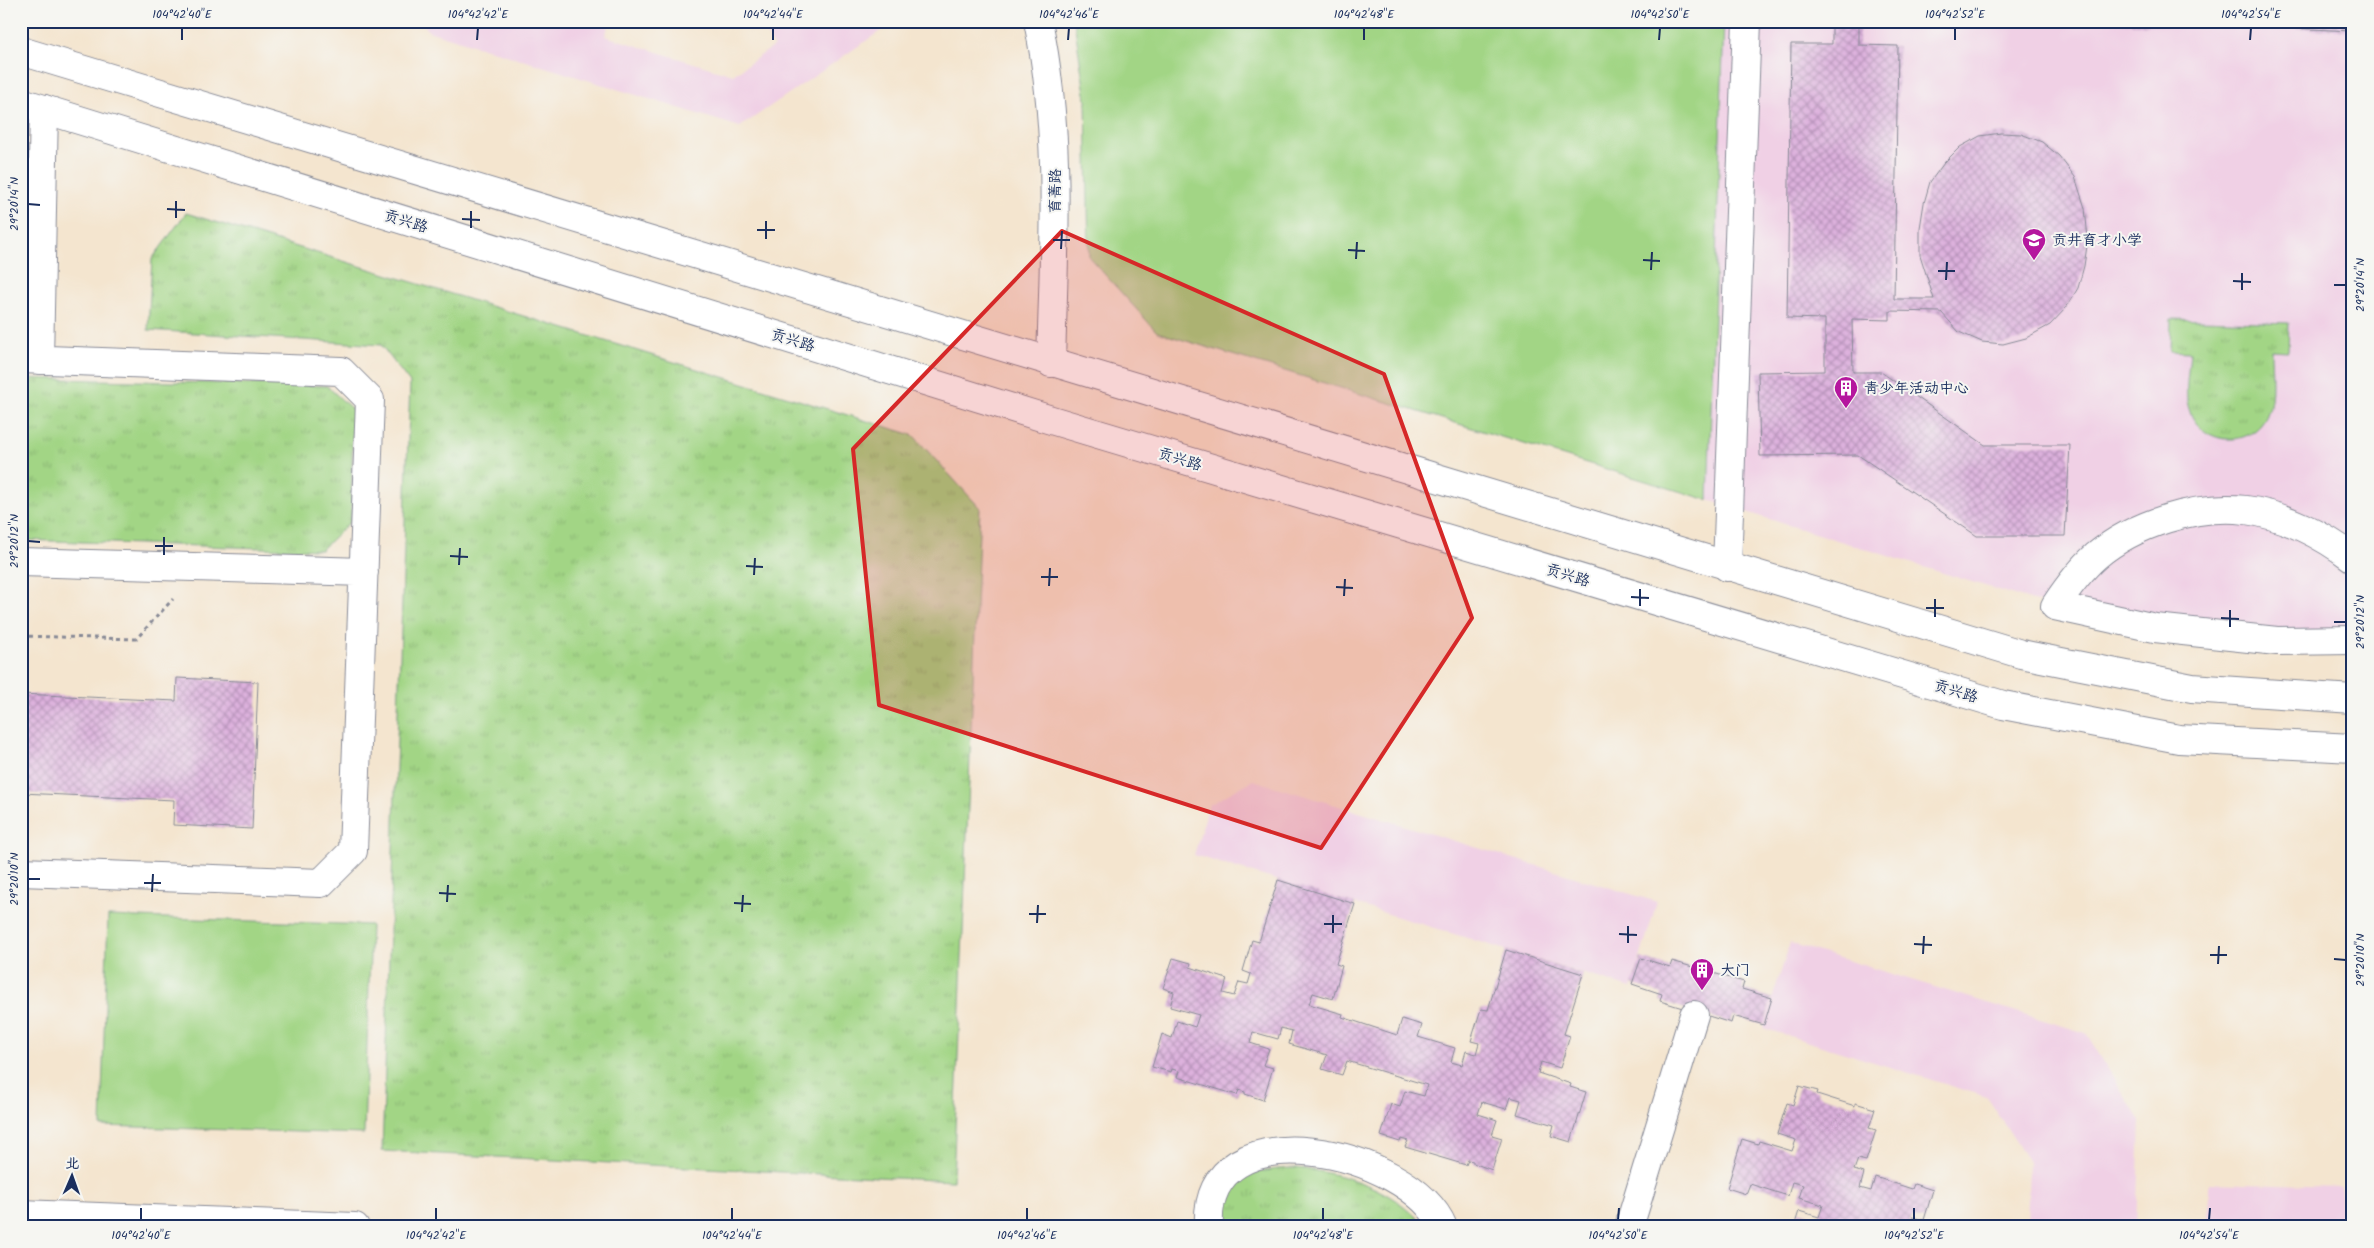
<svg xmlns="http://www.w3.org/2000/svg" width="2374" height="1248" viewBox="0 0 2374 1248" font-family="Kalam,'LXGW WenKai TC',sans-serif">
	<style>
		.built { fill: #f0d0e5 }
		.grass { fill: url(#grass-tufts); stroke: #5e8272 }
		.pitch { fill: #a2d585; stroke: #5e8272 }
		.building { fill: url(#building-cross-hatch) }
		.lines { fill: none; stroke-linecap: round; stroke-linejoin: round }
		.minor-casing { stroke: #888a96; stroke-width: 30 }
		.major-casing { stroke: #888a96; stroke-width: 30 }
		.path { stroke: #888a96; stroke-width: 3; stroke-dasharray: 4 4; stroke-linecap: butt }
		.minor { stroke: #fff; stroke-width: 28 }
		.major { stroke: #fff; stroke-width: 28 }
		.marked { fill: #d62828; fill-opacity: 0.2; stroke: #d62828; stroke-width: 4; stroke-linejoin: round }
		.ticks { fill: none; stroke: #1b2f5e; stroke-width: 2 }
		.labels { text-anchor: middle; stroke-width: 4; stroke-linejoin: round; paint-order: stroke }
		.street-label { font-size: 15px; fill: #1b2f5e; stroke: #f6f6f2 }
		.poi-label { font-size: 15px; fill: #1b2f5e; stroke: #f6f6f2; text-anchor: start }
		.neatline { fill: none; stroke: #1b2f5e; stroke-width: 2 }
		.ticks-label { font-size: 12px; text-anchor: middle; fill: #1b2f5e }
	</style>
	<defs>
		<pattern id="grass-tufts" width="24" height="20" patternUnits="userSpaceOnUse" patternTransform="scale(1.25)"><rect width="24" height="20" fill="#a2d585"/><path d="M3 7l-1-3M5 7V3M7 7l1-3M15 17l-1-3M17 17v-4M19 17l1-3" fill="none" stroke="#8bb775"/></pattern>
		<pattern id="building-cross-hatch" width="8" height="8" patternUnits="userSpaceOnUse" patternTransform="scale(1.25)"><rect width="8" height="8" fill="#ddb1dd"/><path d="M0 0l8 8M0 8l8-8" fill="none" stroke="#b290b6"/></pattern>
	</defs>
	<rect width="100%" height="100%" fill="#f6f6f2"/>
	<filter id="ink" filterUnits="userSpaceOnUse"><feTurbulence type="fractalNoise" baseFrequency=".02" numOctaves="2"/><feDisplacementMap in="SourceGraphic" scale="10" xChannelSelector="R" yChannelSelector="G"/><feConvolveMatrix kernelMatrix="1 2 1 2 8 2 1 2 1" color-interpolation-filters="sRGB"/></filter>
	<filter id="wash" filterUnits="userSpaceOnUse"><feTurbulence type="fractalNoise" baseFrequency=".0096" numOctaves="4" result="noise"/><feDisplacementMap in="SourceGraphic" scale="20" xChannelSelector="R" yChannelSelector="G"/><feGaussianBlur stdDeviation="1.12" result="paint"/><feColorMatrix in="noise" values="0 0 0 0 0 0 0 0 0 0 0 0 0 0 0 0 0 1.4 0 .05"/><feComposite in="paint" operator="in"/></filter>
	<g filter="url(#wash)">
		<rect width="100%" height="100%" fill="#f4e5cf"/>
		<path class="built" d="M422,21H556L568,25L569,21H610L605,36L733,75L774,46L757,21H895L740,127L428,31Z
			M1724,21H2353V640L2043,604L1708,500Z
			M1253,780L1657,902L1631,988L1194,855L1209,805Z
			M1790,943L2086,1033L2140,1121L2136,1227H2027L2029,1162L1987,1097L1763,1028Z
			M2209,1183L2341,1187L2339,1227H2208Z"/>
		<path class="grass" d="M186,213L913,435L980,508L953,1181L382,1151L410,383L381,345L148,330L152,259Z
			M2171,319L2289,323L2288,351L2271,350C2271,369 2275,397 2267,415C2252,449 2203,446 2190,412C2183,395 2189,370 2190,352L2170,351Z
			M21,378L327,386L353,410L351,521L321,550L21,540Z
			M1296,1168C1343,1173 1394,1188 1425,1227H1226C1222,1176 1256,1169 1296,1168Z"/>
		<path class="pitch" d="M1074,21H1724L1708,500L1157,332L1089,257L1086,100Z
			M108,916L371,925L364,1134L101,1126Z"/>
		<g id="blocks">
			<path class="building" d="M1832,21H1859V45L1898,46L1894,299H1934L1920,255V228L1924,203L1930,182L1944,163L1960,147L1980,136L2001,133L2021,134L2042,142L2059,156L2075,177L2085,208L2088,239L2084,266L2078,288L2066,308L2050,325L2026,338L2003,344L1982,342L1959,332L1941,312L1890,311V320L1852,319L1853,372H1881L1985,445H2070L2065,536H1977L1858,455L1760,456L1758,372L1825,371V319L1787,318L1791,44H1832Z
				M2087,21H2203L2202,28Z
				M2289,21H2353V31L2289,28Z
				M177,678L258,682L252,829L173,825L174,800L21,793V694L176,701Z
				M1278,880L1355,904L1336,964L1342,966L1333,999L1313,993L1309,1004L1343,1014L1342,1017L1397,1035L1402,1019L1422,1025L1418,1037L1455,1048L1451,1062L1462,1065L1466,1051L1476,1054L1479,1043L1471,1041L1481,1009L1488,1010L1506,950L1583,974L1564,1034L1570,1036L1560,1068L1541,1062L1538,1073L1571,1084L1570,1087L1586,1092L1571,1142L1551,1136L1554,1125L1517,1114L1521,1100L1510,1097L1506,1109L1482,1102L1478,1114L1497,1120L1492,1135L1502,1138L1492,1170L1473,1163V1161L1468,1160L1466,1165L1405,1147L1408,1141L1401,1139L1400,1142L1381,1136L1391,1104L1400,1107L1405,1091L1424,1096L1427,1085L1347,1061L1342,1075L1322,1069L1327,1055L1289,1044L1292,1031L1281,1028L1278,1039L1253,1032L1250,1043L1269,1049L1263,1065L1273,1068L1263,1100L1245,1094V1092L1239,1090L1237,1095L1177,1077L1179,1071L1172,1069L1171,1072L1152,1067L1162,1034L1172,1038L1177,1021L1195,1027L1199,1015L1170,1007L1174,992L1163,988L1173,958L1191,963L1190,967L1227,979L1223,993L1234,996L1239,982L1248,984L1251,974L1243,971L1252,940L1259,942Z
				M1641,958L1670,967L1672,961L1744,982L1742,989L1772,998L1764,1025L1733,1016L1731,1023L1660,1001L1662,994L1632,984Z
				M1799,1086L1818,1091L1817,1094L1855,1106V1103L1875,1109L1869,1128L1876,1130L1868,1155L1866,1161L1858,1159L1854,1170L1864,1173L1860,1188L1871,1191L1875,1177L1912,1189L1914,1184L1933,1190L1924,1220L1912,1217L1909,1227H1892L1878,1223L1876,1227H1794L1799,1211L1819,1217L1823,1205L1799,1198L1803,1185L1792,1182L1788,1196L1750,1184L1746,1194L1727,1188L1742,1139L1758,1144L1759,1141L1792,1151L1796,1140L1777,1134L1787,1103L1793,1105Z"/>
		</g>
	</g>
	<g filter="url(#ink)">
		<use href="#blocks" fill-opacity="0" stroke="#888a96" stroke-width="1"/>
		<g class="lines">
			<g class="minor-casing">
				<path id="minor" d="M1038,21C1062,136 1054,246 1051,363
					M21,359L341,371L370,400L353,851L321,883L21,872
					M39,360L44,109
					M2353,558C2323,535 2284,515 2246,510C2196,504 2134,524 2096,556C2080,570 2067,588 2055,606L2155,628L2277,641L2353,640
					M21,562L364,572
					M1727,567L1747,21
					M21,1214L355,1227
					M1209,1227C1201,1103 1411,1150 1443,1227
					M1629,1227L1694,1015"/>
			</g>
			<g class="major-casing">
				<path id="major" d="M21,51L2021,654L2192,688L2353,699
					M21,102L1048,419L2003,705L2179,739L2353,748"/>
			</g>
			<path class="path" d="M21,636L136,639L173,599"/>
			<use href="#minor" class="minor"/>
			<use href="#major" class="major"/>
		</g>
	</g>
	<path class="marked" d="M1062,231L1384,374L1472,618L1321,848L879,705L853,449Z"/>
	<path class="ticks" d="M182,40V28M477,40L478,28M773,40V28M1068,40L1069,28M1364,40V28M1659,40L1660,28M1955,40V28M2250,40L2251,28M28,204L40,205M167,209L185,210M176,218V201M462,219L480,220M471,228V211M757,230H775M766,239V221M1053,240H1070M1061,249L1062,231M1348,250L1365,251M1356,259L1357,242M1643,260L1660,261M1651,270L1652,252M1938,271H1955M1946,280L1947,262M2233,281L2251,282M2334,285H2346M2242,290V273M28,541L40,542M155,546H173M164,555V537M450,556L468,557M459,565L460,548M746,566L763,567M754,575L755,558M1041,577H1058M1049,586L1050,568M1336,587L1353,588M1344,596L1345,579M1631,597L1649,598M1640,606V589M1926,608H1944M1935,617V599M2221,618L2239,619M2334,622H2346M2230,627V610M28,879H40M144,883H161M152,892L153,874M439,893L456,894M447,902L448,885M734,903L751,904M742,912L743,895M1029,914H1046M1037,923L1038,905M1324,924H1342M1333,933V915M1619,934L1637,935M1628,943V926M1914,944L1932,945M1923,954L1924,936M2210,955H2227M2334,959L2346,960M2218,964L2219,946M141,1220V1208M436,1220V1208M732,1220V1208M1027,1220V1208M1323,1220V1208M1618,1220L1619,1208M1914,1220V1208M2209,1220L2210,1208"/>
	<defs>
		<g id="school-pin" transform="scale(1.25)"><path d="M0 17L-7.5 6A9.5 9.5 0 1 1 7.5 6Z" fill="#b5179e" stroke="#f6f6f2"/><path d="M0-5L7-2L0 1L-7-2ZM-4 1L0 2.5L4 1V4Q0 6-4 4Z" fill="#fff"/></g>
		<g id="building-pin" transform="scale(1.25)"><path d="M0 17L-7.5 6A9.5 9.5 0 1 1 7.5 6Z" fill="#b5179e" stroke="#f6f6f2"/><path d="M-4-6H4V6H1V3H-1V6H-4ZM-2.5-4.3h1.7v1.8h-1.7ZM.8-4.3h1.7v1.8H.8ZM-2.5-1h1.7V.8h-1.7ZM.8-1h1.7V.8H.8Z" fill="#fff"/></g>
	</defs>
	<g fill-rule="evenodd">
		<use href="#school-pin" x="2034" y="240"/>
		<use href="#building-pin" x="1846" y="388"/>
		<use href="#building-pin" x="1702" y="970"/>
	</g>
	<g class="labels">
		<g class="street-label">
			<text transform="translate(1055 191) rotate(-90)" y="5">育菁路</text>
			<text transform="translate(406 221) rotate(17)" y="5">贡兴路</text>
			<text transform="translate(793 340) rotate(17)" y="5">贡兴路</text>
			<text transform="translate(1180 459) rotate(17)" y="5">贡兴路</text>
			<text transform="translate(1568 575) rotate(17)" y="5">贡兴路</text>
			<text transform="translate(1956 691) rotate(17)" y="5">贡兴路</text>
		</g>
		<g class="poi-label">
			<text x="2052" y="245">贡井育才小学</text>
			<text x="1864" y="393">青少年活动中心</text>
			<text x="1720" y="975">大门</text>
		</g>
	</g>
	<rect width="2374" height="1248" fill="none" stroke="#f6f6f2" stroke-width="55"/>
	<g transform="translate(72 1176) rotate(2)" stroke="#f6f6f2" stroke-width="4" paint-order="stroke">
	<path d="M0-4L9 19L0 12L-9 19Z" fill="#1b2f5e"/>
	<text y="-8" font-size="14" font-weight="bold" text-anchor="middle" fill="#1b2f5e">北</text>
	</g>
	<rect x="28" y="28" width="2318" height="1192" class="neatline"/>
	<g class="ticks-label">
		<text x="182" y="18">104°42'40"E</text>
		<text x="478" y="18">104°42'42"E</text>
		<text x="773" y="18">104°42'44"E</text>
		<text x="1069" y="18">104°42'46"E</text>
		<text x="1364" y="18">104°42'48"E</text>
		<text x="1660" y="18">104°42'50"E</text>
		<text x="1955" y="18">104°42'52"E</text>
		<text x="2251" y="18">104°42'54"E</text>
		<text transform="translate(14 204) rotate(-90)" y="4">29°20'14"N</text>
		<text transform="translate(2360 285) rotate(-90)" y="4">29°20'14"N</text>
		<text transform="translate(14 541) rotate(-90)" y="4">29°20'12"N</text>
		<text transform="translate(2360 622) rotate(-90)" y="4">29°20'12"N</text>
		<text transform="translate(14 879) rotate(-90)" y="4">29°20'10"N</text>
		<text transform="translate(2360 960) rotate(-90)" y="4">29°20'10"N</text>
		<text x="141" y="1239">104°42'40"E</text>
		<text x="436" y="1239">104°42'42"E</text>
		<text x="732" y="1239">104°42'44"E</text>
		<text x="1027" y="1239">104°42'46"E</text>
		<text x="1323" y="1239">104°42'48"E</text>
		<text x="1618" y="1239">104°42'50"E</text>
		<text x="1914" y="1239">104°42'52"E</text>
		<text x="2209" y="1239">104°42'54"E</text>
	</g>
</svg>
